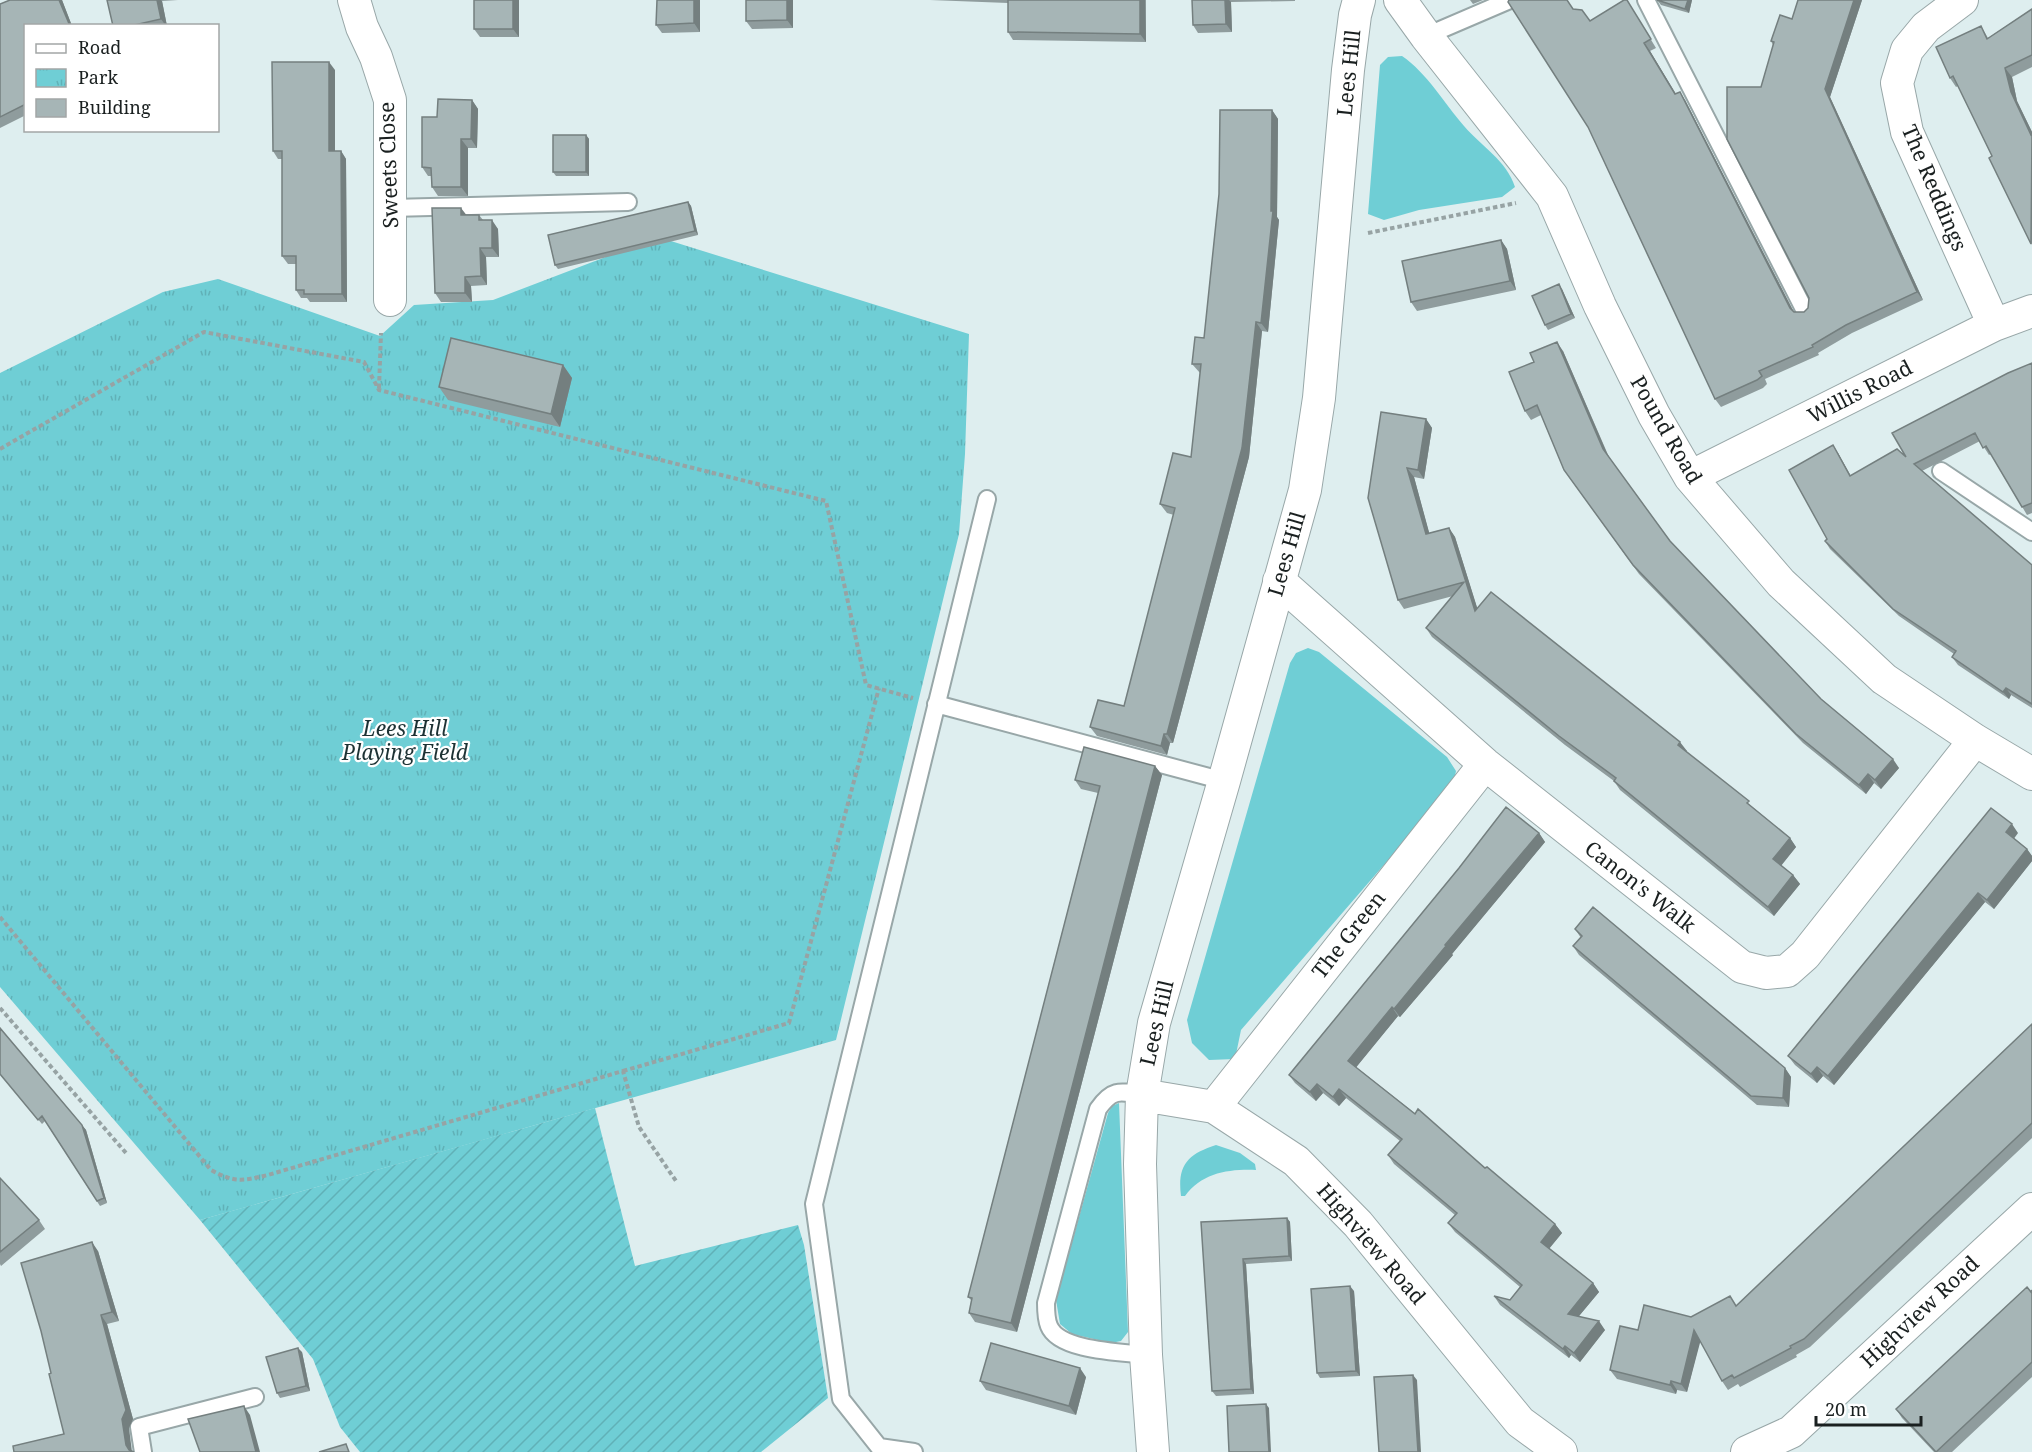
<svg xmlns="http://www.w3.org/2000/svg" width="2032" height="1452" viewBox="0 0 2032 1452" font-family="'Noto Serif',serif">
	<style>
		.grass { fill: #6fced5 }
		.park { fill: url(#park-tufts) }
		.garden { fill: url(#garden-furrows) }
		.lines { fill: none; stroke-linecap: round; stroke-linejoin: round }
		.service-casing { stroke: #98a7a8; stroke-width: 20 }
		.minor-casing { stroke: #98a7a8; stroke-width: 34 }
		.path { stroke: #97a3a4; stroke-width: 4; stroke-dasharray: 4.5 3; stroke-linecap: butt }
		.service { stroke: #fff; stroke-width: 16 }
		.minor { stroke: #fff; stroke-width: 32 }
		.wall { fill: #8f9c9d }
		.shaded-wall { fill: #747f7f }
		.building { fill: #a6b5b6; stroke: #747f7f; stroke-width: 1.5 }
		.labels { text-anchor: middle; stroke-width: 4.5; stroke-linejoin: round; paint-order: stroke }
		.street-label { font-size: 21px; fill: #1a2020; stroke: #fff }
		.park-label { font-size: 21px; font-style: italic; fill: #1d3234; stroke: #fff }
	</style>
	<defs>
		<pattern id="park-tufts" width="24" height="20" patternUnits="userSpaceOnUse" patternTransform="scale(1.5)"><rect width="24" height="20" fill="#6fced5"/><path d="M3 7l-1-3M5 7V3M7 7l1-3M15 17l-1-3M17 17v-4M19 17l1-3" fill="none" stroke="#60b1b7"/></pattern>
		<pattern id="garden-furrows" width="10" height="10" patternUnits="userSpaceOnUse" patternTransform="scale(1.5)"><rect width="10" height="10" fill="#6fced5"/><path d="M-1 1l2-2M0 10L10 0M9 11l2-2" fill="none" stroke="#60b1b7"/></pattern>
	</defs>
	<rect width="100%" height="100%" fill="#deeeef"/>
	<path class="grass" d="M1402,56C1427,73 1444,103 1464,126C1481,146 1507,161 1515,187L1502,197L1419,210L1384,220L1368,214L1380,65L1388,57Z
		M1308,648L1319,652L1447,757L1456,771L1453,785L1241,1030L1235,1059L1209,1060L1192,1043L1187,1020L1290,663L1296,653Z
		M1119,1103L1128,1332L1121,1341L1111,1343L1072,1334L1060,1324L1056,1300L1108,1113L1112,1106Z
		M1216,1145L1240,1153L1255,1164L1256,1170C1228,1169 1202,1173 1185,1196H1181C1177,1165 1188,1154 1216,1145Z"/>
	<path class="park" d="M658,237L969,334L965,454L959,534L836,1040L200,1220L0,987V373L163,292L218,279L380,336L414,305L493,300Z"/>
	<path class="garden" d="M595,1108L635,1266L798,1225L804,1245L828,1398L761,1452H360L340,1427L313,1359L200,1220Z"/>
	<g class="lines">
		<g class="service-casing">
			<path id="service" d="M1646,0L1805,311
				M1426,36L1510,0
				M391,208L628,202
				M1941,471L2032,532
				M936,704L1224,781
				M1142,1095C1119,1091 1112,1089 1098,1109L1046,1303C1046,1310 1046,1319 1049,1326C1059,1351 1121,1352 1146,1355
				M143,1452L139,1427L255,1397
				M914,1452L879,1447L841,1399L814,1204L987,499"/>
		</g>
		<g class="minor-casing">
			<path id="minor" d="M354,0L362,27L376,57L390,100V300
				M1400,0L1426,36L1552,196L1600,306L1654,415L1690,477L1781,583L1884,679L1975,740L2032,774
				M1962,0L1926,27L1907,50L1897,83L1907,132L1994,325
				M1690,477L1994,325L2032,311
				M1279,581L1485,764L1742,967L1766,973L1787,971L1805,955L1975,740
				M1142,1095L1214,1107L1296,1161L1358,1224L1520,1422L1561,1452
				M1214,1107L1485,764
				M1153,1452L1146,1355L1140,1164L1142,1095L1154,1023L1224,781L1305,490L1319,398L1348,70L1355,15L1359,0
				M1747,1452L1791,1432L2032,1209"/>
		</g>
		<path class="path" d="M1368,233L1516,203
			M379,388L381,333
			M0,449L204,332L364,362L379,390L826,501L866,685L913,698
			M0,917L211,1170C235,1183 242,1181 268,1175L623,1071L639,1127L676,1181
			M0,1008L126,1153
			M623,1071L789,1023L879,688"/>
		<use href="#service" class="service"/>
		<use href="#minor" class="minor"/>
	</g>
	<path class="wall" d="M10,0H62L72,26H26V115L0,128V4Z
		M107,0H178L162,1L167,26H113Z
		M519,0V37H480L474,29Z
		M700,0V32L662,33L656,25Z
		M746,0H793V28L752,29L746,21Z
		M930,0H1295V1L1231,2L1232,32L1198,33L1193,25L1192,0H1146V42L1013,40L1008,32V3Z
		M1470,0H1483L1473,4Z
		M1627,0L1656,48L1650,51L1676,94L1685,100L1793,311L1794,312H1804L1808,308L1809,298L1761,87L1773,45L1771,41L1792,19L1798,0H1862L1830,97L1923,300L1852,333L1818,353L1819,355L1765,379L1767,384L1763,388L1721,407L1715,399L1588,127L1574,9L1590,21Z
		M1657,0H1692L1689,13L1661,5Z
		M2032,9V67L2012,77L2017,101L2032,132V245L1989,158L1992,156L1958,86L1956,87L1950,78L1981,26L1988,38Z
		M335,70V151H341L346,159L347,302H310L307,298H301L296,290V264H288L282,256V159H278L273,151Z
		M472,100L478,109L477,148H468V196H438L432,187L431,176H428L422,167L437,117Z
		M1272,110L1278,119L1277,217L1279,220L1268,332L1262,331L1249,457L1173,743H1170L1167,755L1097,736L1090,727L1124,706L1174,515L1167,513L1160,504L1191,457L1200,373L1192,364L1204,338Z
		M586,135L589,139V176H556L553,172Z
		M688,202L691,206L698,235L558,269L555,265Z
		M467,215H479L483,220L498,229L499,257H486L487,285L471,286L472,302H441L435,293Z
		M1501,240L1507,249L1516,290L1417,311L1411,302Z
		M1562,289L1575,318L1548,330L1545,325Z
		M1563,351L1609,457L1670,541L1821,699L1899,768L1881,789L1874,783L1866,794L1803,743L1639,574L1564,470L1541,415L1531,420L1525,411Z
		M2032,363V513L2027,515L1991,454L1989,455L1980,441L1922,471L2032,565V708L2011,695L2009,699L1958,665L1952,657L1954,654L1899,616L1830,549L1825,541L1827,539L1838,453L1851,476L1906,457Z
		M563,365L572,378L560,427L448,400L439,387Z
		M1426,419L1432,428L1424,479L1414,477L1429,533L1449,528L1455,537L1477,608L1687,751L1686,752L1790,838L1796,847L1781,866L1793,875L1800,884L1774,916L1620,790L1614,781L1565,745L1432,637L1426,628L1453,596L1404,609L1398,600L1368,498Z
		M1155,766L1162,775L1017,1332L975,1322L969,1313L972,1301L968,1297L1098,793L1081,789L1075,780Z
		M1539,833L1545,842L1452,954L1453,955L1400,1017L1398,1016L1356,1067L1485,1168L1555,1224L1562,1233L1549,1249L1593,1283L1599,1292L1579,1316L1605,1330L1580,1362L1571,1355L1569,1358L1500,1305L1494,1296L1510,1300L1520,1287L1455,1232L1448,1223L1455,1215L1394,1164L1388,1155L1400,1141L1346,1098L1339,1106L1323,1093L1316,1101L1295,1083L1289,1075Z
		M2018,833L2014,838L2027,849L2032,856V861L1994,909L1985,902L1834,1085L1823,1076L1817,1083L1795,1065L1788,1056Z
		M1575,929L1785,1068L1791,1077L1789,1107L1757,1105L1579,955L1573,946L1581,938Z
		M2032,1024V1138L1810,1347L1796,1355L1797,1357L1740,1387L1738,1384L1728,1390L1722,1381L1700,1340L1687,1392L1677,1390L1676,1394L1617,1379L1610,1370L1638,1330L1736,1306Z
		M0,1028L86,1130L107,1203L100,1206L45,1121L42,1124L0,1074Z
		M0,1178L39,1220L45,1229L1,1266L0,1264Z
		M1287,1218L1290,1222L1292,1261L1246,1264L1254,1394L1216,1396L1212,1391L1201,1222Z
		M98,1251L119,1321L107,1324L133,1419L129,1428L64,1434L51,1373Z
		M2032,1290V1377L1952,1452H1934L1902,1418L1896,1409Z
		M1354,1291L1360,1376L1320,1378L1317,1373Z
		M302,1352L310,1391L280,1398L277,1393Z
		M1086,1377L1076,1415L986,1390L980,1381Z"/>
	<path class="shaded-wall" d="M59,0H62L72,26H70Z
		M157,0H161L162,1L167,26H166L161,19Z
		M513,0H519V37L513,29Z
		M694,0H700V32L694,23Z
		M787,0H793V28L787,20Z
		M1140,0H1145L1146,42L1140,34Z
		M1225,0H1229L1231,2L1232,32L1226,24Z
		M1688,0H1692L1689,13L1685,9Z
		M1854,0H1862L1830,97L1923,300L1917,292L1825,89Z
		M1644,43L1650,51L1681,103L1675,94Z
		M329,62L335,70V159L329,151Z
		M2005,68L2012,77L2017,101L2032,132V136L2011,92Z
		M1680,92L1685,100L1796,316L1790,308Z
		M472,100L478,109L477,148L471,139Z
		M1272,110L1278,119L1277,217L1279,220L1268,332L1261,323L1271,211Z
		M586,135L589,139V176L586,172Z
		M461,139L468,148V196L461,187Z
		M341,151L346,159L347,302L342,294Z
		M688,202L691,206L698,235L695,231Z
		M461,208L468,217L461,215Z
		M492,220L498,229L499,257L492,248Z
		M1501,240L1507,249L1516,290L1510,281Z
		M480,248L486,257L487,285L481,276Z
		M465,277L471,286L472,302L465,293Z
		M1559,284L1562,289L1575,318L1571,314Z
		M1256,322L1262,331L1249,457L1173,743L1167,734Z
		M1557,342L1563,351L1609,458L1603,449Z
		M563,365L572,378L560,427L551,414Z
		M1426,419L1432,428L1424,479L1418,470Z
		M1833,445L1838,453L1855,484L1850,476Z
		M1407,468L1414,477L1432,543L1426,534Z
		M1449,528L1455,537L1481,620L1475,611Z
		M2006,688L2011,695L2009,699L2003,692Z
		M1164,734L1170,743L1167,755L1161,746Z
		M1680,742L1687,751L1684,754L1678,745Z
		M1893,759L1899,768L1881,789L1875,780Z
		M1155,766L1162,775L1017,1332L1011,1323Z
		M1868,774L1874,783L1866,794L1859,785Z
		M2012,824L2018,833L2012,841L2006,832Z
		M1539,833L1545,842L1452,954L1453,955L1400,1017L1394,1009L1445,945Z
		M1790,838L1796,847L1779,868L1773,859Z
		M2027,849L2032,856V861L1994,909L1987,900Z
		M1793,875L1800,884L1774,916L1768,907Z
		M1978,893L1985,902L1834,1085L1828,1076Z
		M1392,1007L1398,1016L1354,1070L1348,1061Z
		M1817,1067L1823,1076L1817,1083L1811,1074Z
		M1785,1068L1791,1077L1789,1107L1783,1098Z
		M1317,1084L1323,1093L1316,1101L1310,1092Z
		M1339,1089L1346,1098L1339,1106L1333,1097Z
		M82,1125L86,1130L107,1203L104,1198Z
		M1287,1218L1290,1222L1292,1261L1289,1256Z
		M1555,1224L1562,1233L1547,1251L1541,1242Z
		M92,1242L98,1251L119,1321L112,1312Z
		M1243,1259L1246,1264L1254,1394L1251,1389Z
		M1593,1283L1599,1292L1574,1322L1568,1314Z
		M1350,1286L1354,1291L1360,1376L1356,1371Z
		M101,1315L107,1324L133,1419L129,1428L132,1452H130L126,1445Z
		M1599,1321L1605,1330L1580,1362L1574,1353Z
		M1694,1330L1701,1339L1687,1392L1681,1384Z
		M1565,1346L1571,1355L1569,1358L1563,1349Z
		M298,1348L302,1352L310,1391L306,1386Z
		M1080,1368L1086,1377L1076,1415L1069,1406Z
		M1413,1375L1417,1380L1421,1452H1418Z
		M1671,1381L1677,1390L1676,1394L1670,1385Z
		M1266,1404L1269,1408L1271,1452H1269Z
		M244,1406L250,1415L260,1452H256Z"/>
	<path class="building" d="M10,0H59L70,26H26V104L0,117V4Z
		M107,0H157L161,19L130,26H113Z
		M474,0H513V29H474Z
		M657,0H694V23L656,25Z
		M746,0H787V20L746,21Z
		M1008,0H1140V34L1008,32Z
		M1192,0H1225L1226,24L1193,25Z
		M1509,0H1567L1573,9L1582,10L1590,21L1624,0H1627L1651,39L1644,43L1675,94L1680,92L1790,308L1794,312H1804L1808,308L1809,298L1727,139V87H1761L1774,42L1771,41L1780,15L1792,19L1798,0H1854L1825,89L1917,292L1846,325L1812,345L1813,347L1759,371L1762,376L1757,380L1715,399L1588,127L1508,2Z
		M1657,0H1688L1685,9Z
		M2032,9V55L2005,68L2011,92L2031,135L2032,134L2031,244L1989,158L1992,156L1973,117L1953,76L1950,78L1936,47L1981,26L1987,39Z
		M272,62H329V151H341L342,294H304V290H296V256H282V151H273Z
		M438,99L472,100L471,139H461V187H432L431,168L422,167V117H437Z
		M1220,110H1272L1271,211H1273L1261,323L1256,322L1242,448L1167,734H1164L1161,746L1090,727L1098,700L1124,706L1175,508L1160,504L1173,453L1191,457L1201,364H1192L1195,337L1204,338L1219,194Z
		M553,135H586V172H553Z
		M688,202L695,231L555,265L548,235Z
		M432,208H461V215H479V220H492V248H480L481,276L465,277V293H435Z
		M1501,240L1510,281L1411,302L1402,261Z
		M1559,284L1571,314L1545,325L1532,296Z
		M451,338L563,365L551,414L439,387Z
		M1557,342L1603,449L1670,541L1821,699L1893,759L1875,780L1868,774L1859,785L1796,734L1633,565L1564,470L1537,405L1525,411L1509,372L1534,362L1530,353Z
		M2032,363V503L2022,507L1986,446L1983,448L1975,433L1914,464L2032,565V704L2006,688L2003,692L1952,657L1956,651L1893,609L1825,541L1827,539L1789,470L1833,445L1850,476L1897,449L1906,457L1892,433L2008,373Z
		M1381,412L1426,419L1418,470L1407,468L1426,534L1449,528L1475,611L1491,592L1680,742L1678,745L1749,801L1747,803L1790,838L1773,859L1793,875L1768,907L1614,781L1616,778L1559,736L1426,628L1464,582L1398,600L1368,498Z
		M1084,747L1155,766L1011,1323L969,1313L972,1298L968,1297L1100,786L1075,780Z
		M1506,807L1539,833L1445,945L1446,946L1394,1009L1392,1007L1348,1061L1415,1114L1418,1109L1485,1168L1487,1167L1555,1224L1541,1242L1593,1283L1568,1314L1599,1321L1574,1353L1565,1346L1563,1349L1494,1296L1510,1300L1522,1285L1448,1223L1457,1213L1388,1155L1402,1139L1339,1089L1333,1097L1317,1084L1310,1092L1289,1075L1459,868Z
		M1991,808L2012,824L2006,832L2027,849L1987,900L1978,893L1828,1076L1817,1067L1811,1074L1788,1056Z
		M1593,907L1785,1068L1783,1098L1751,1096L1573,946L1582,936L1575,929Z
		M2032,1024V1123L1804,1339L1790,1346L1791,1348L1734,1378L1732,1375L1722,1381L1694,1330L1681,1384L1671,1381L1670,1385L1610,1370L1620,1326L1638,1330L1644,1305L1691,1317L1730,1296L1736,1306Z
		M0,1028L82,1125L104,1198L97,1201L42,1116L38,1120L0,1074Z
		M0,1178L39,1220L0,1252Z
		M1287,1218L1289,1256L1243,1259L1251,1389L1212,1391L1201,1222Z
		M92,1242L112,1312L101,1315L126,1410L122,1419L126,1445L129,1450L134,1452H14L13,1446L64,1434L49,1374L51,1373L41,1331L21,1263Z
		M1350,1286L1356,1371L1317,1373L1311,1289Z
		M2027,1287L2031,1292L2032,1290V1362L1936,1452L1896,1409Z
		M991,1343L1080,1368L1069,1406L980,1381Z
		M298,1348L306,1386L277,1393L266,1357Z
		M1413,1375L1418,1452H1379L1374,1377Z
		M1266,1404L1269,1452H1229L1227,1406Z
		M244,1406L256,1452H200L188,1419Z
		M346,1444L349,1452H319Z"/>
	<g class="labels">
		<g class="street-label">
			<text transform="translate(1349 73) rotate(-84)" y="7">Lees Hill</text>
			<text transform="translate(389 165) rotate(-92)" y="7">Sweets Close</text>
			<text transform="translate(1934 188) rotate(67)" y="7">The Reddings</text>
			<text transform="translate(1860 392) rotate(-27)" y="7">Willis Road</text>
			<text transform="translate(1666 430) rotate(60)" y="7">Pound Road</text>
			<text transform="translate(1287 554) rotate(-74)" y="7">Lees Hill</text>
			<text transform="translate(1640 887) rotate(38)" y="7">Canon's Walk</text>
			<text transform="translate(1349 935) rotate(-52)" y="7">The Green</text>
			<text transform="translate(1157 1023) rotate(-77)" y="7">Lees Hill</text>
			<text transform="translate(1371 1244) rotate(49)" y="7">Highview Road</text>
			<text transform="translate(1920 1312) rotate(-43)" y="7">Highview Road</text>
		</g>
		<g class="park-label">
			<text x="405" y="736">Lees Hill<tspan x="405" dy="24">Playing Field</tspan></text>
		</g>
	</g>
	<rect x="24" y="24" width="195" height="108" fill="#ffffff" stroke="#a3a6a6" stroke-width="1.5"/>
	<rect x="36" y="44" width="30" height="9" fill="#ffffff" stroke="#a3a6a6" stroke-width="1.5"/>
	<text x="78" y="54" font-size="18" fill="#1a2020">Road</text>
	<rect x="36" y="69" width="30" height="18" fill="url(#park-tufts)" stroke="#a3a6a6" stroke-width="1.5"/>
	<text x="78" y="84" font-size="18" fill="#1a2020">Park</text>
	<rect x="36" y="99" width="30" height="18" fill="#a6b5b6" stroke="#a3a6a6" stroke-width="1.5"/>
	<text x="78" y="114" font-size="18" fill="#1a2020">Building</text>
	<path d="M1816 1416v9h105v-9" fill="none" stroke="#1a2020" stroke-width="3"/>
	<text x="1825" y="1416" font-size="18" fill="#1a2020" stroke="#ffffff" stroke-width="4.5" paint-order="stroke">20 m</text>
</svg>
